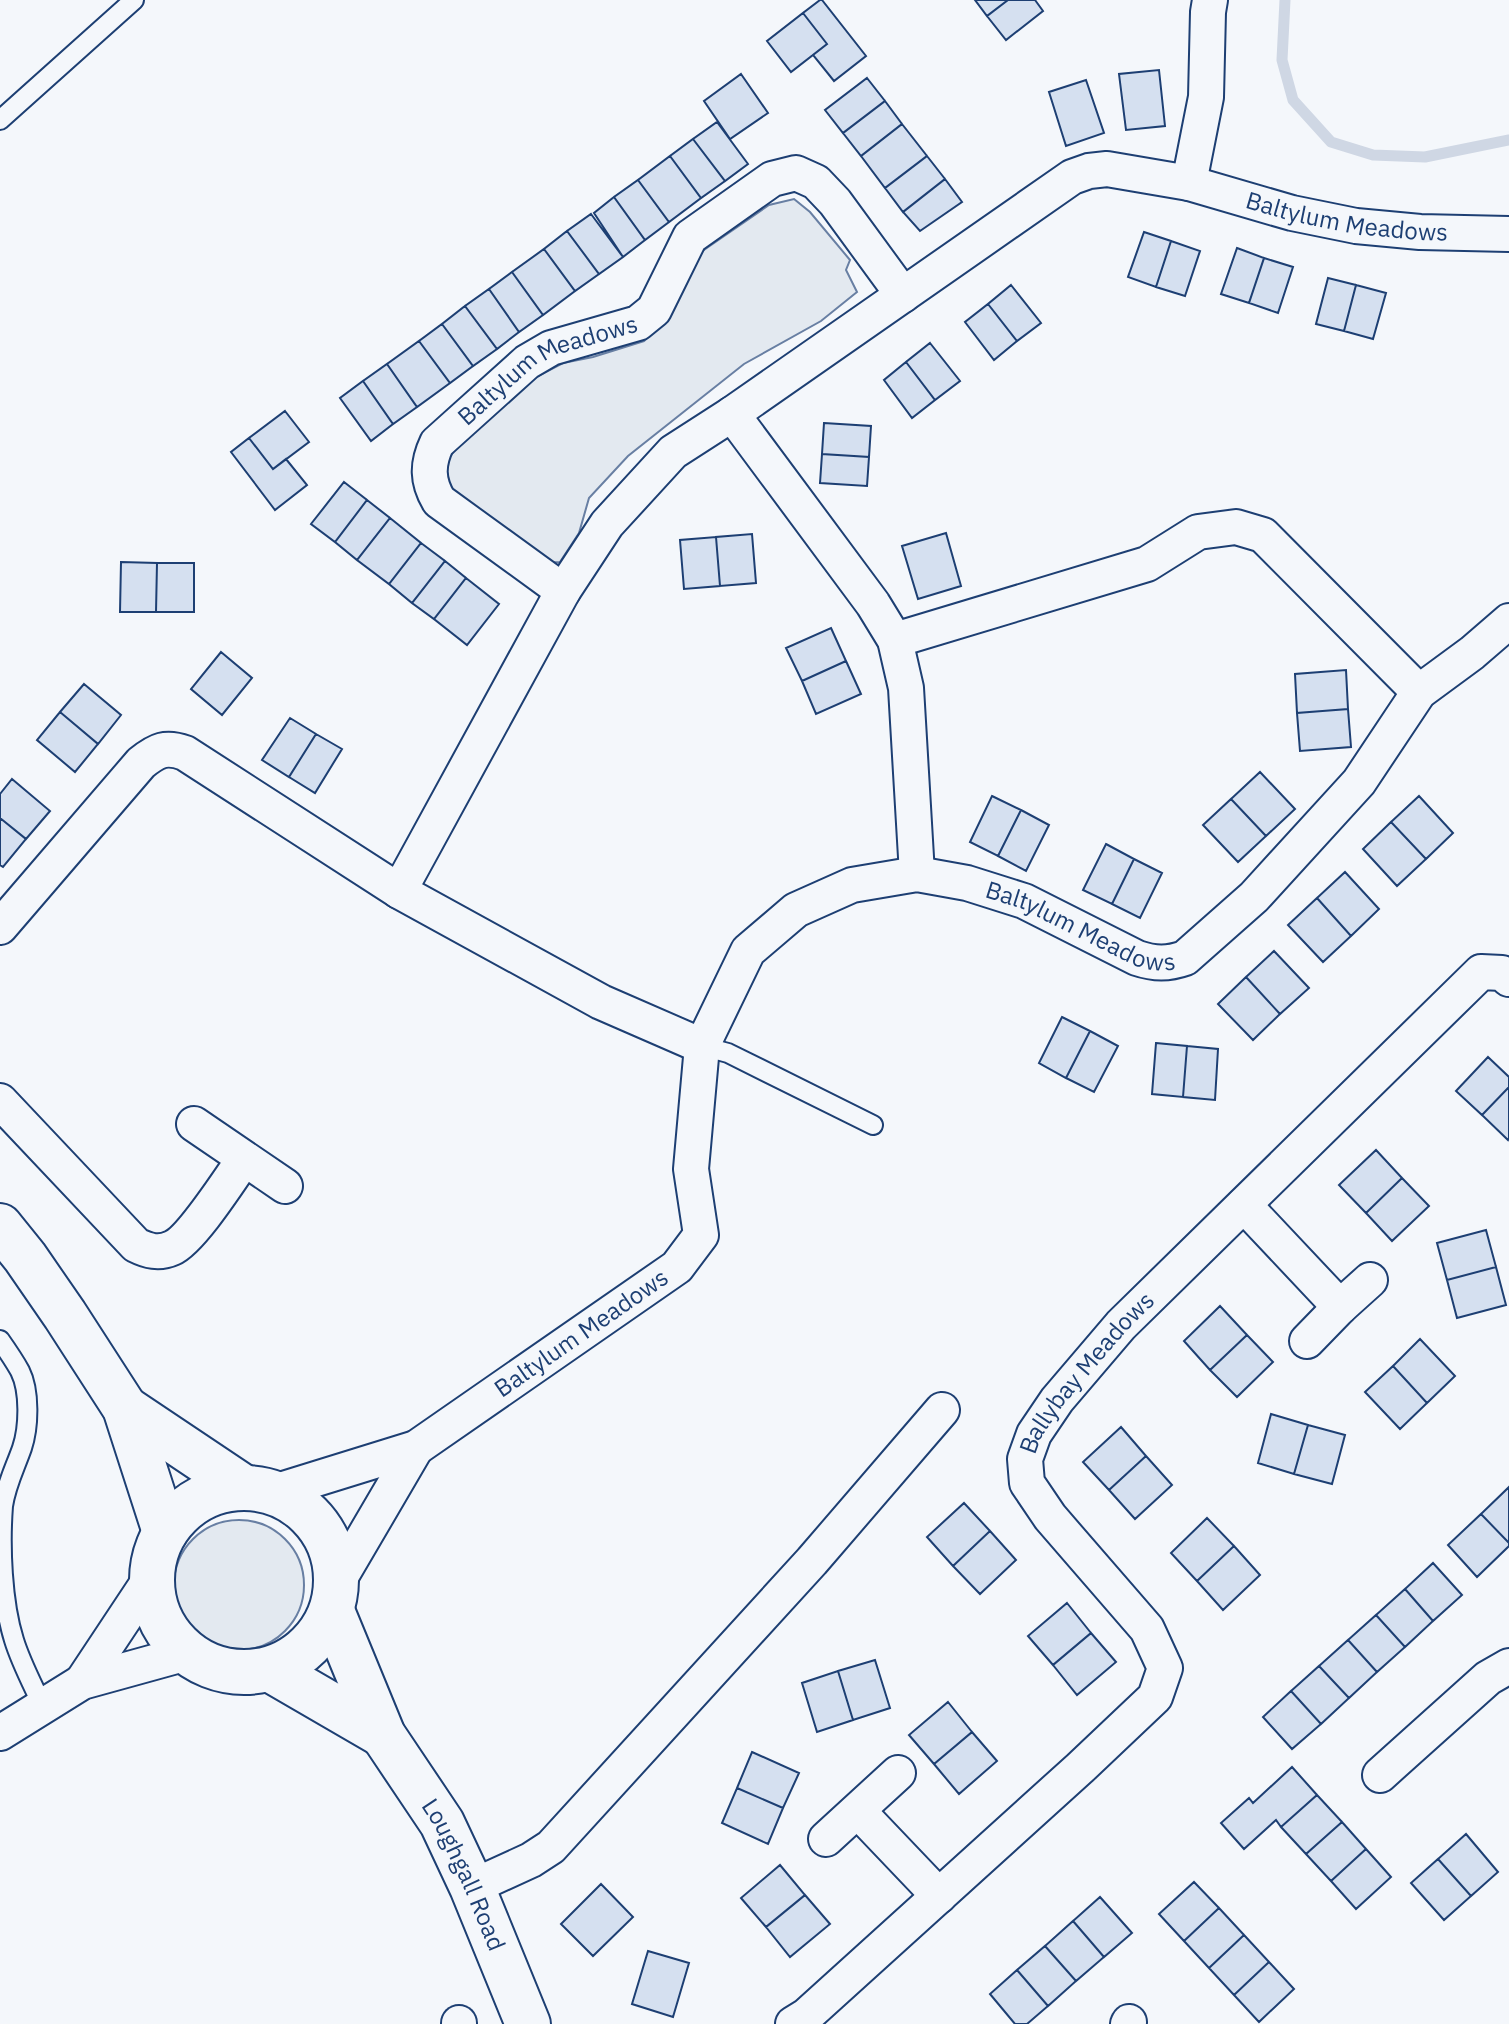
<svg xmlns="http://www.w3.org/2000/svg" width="1509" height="2024" viewBox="0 0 1509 2024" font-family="'IBM Plex Sans',sans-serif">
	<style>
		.green { fill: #e3e9f0; stroke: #687fa3; stroke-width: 2 }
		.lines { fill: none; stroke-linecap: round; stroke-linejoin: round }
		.stream { stroke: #cfd7e4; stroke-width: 11 }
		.building { fill: #d5e0f0; stroke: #1d3f73; stroke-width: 2 }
		.lane-casing { stroke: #1d3f73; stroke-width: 22 }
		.street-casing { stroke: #1d3f73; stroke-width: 38 }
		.secondary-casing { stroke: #1d3f73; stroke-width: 48 }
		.lane { stroke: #f4f7fb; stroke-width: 18 }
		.street { stroke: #f4f7fb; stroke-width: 34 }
		.secondary { stroke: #f4f7fb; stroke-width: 44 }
		.labels { text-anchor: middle; stroke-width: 6; stroke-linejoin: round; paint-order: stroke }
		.street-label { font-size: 24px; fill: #1d3f73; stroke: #f4f7fb }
	</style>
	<rect width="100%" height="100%" fill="#f4f7fb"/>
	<path class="green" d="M794,199L810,212L850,260L846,270L857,292L821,321L744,364L628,456L589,498L579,533L560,562L543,563L452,499L445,481L448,459L473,427L515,388L563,363L593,357L644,341L661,324L701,252L769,205Z
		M174 1585a65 65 0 1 1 130 0a65 65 0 1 1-130 0Z"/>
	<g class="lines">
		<path class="stream" d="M1285,0L1282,60L1293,100L1331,142L1373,155L1425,157L1509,140"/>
	</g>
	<path class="building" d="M820,0H822L866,56L834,81L813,55L827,44L803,13Z
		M975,0H1008L987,16Z
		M1008,0H1035L1043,11L1006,40L987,16Z
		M803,13L827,44L791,72L767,41Z
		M1159,70L1165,126L1126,130L1119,74Z
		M741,74L768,113L730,139L704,101Z
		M867,78L885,101L843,133L825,110Z
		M1086,80L1104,133L1066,146L1049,92Z
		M885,101L902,124L861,156L843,133Z
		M717,122L748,164L725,181L693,139Z
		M902,124L927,156L885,188L861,156Z
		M693,139L725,181L701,198L670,156Z
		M670,156L701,198L669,222L638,180Z
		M927,156L945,179L903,212L885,188Z
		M945,179L962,202L920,231L903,212Z
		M638,180L669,222L645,240L614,197Z
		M614,197L645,240L623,257L594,213Z
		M591,214L623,257L599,274L567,231Z
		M567,231L599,274L575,291L544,249Z
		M1144,232L1171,241L1156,287L1128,277Z
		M1171,241L1200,251L1185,296L1156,287Z
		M1237,248L1264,258L1249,303L1221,294Z
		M544,249L575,291L543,315L512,272Z
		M1264,258L1293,267L1278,313L1249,303Z
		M512,272L543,315L519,332L489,289Z
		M1328,278L1356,285L1344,331L1316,324Z
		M1011,285L1041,323L1017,341L988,304Z
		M1356,285L1386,293L1373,339L1344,331Z
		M489,289L519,332L497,349L465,306Z
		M988,304L1017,341L994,360L965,322Z
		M465,306L497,349L473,366L442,324Z
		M442,324L473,366L450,383L419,341Z
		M419,341L450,383L417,407L387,364Z
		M930,343L960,381L935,400L906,362Z
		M906,362L935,400L912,418L884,380Z
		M387,364L417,407L393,424L363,381Z
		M363,381L393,424L371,441L340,398Z
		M285,411L309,442L273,469L249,438Z
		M824,423L871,426L869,457L822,454Z
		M249,438L273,469L286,459L307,485L275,510L231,452Z
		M822,454L869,457L867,486L820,483Z
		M344,482L367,500L335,542L311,524Z
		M367,500L390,518L357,560L335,542Z
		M390,518L421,543L389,584L357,560Z
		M946,533L961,586L918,599L902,546Z
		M752,534L756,583L720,586L716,537Z
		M716,537L720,586L684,589L680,540Z
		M421,543L445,561L412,603L389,584Z
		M445,561L466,578L434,619L412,603Z
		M121,562L157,563L156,612H120Z
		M157,563H194V612H156Z
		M466,578L499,604L467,645L434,619Z
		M831,628L846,661L802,681L786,648Z
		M221,652L252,678L222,715L191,689Z
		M846,661L861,694L816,714L802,681Z
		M1346,670L1348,709L1297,713L1295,674Z
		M84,684L121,715L98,744L60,712Z
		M1348,709L1351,747L1300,751L1297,713Z
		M60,712L98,744L75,772L37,740Z
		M290,718L316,734L289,777L262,760Z
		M316,734L342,749L315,793L289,777Z
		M1260,772L1295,809L1266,836L1231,799Z
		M12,779L50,811L26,839L0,818V794Z
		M992,796L1021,810L998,856L970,842Z
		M1419,796L1453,833L1426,859L1391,822Z
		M1231,799L1266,836L1238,862L1203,825Z
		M1021,810L1049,825L1026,871L998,856Z
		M0,818L26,839L3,867L0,865Z
		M1391,822L1426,859L1397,886L1363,849Z
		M1106,844L1134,859L1112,904L1083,890Z
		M1134,859L1162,873L1140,918L1112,904Z
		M1345,872L1379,909L1351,936L1317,898Z
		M1317,898L1351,936L1323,962L1288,925Z
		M1274,951L1309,988L1280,1014L1246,977Z
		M1246,977L1280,1014L1253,1040L1218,1004Z
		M1062,1017L1090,1031L1066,1078L1039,1063Z
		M1090,1031L1118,1046L1094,1092L1066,1078Z
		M1156,1043L1187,1046L1183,1097L1152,1094Z
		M1187,1046L1218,1049L1215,1100L1183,1097Z
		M1488,1057L1509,1077V1087L1482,1115L1456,1091Z
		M1509,1087V1138L1508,1140L1482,1115Z
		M1376,1150L1402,1178L1366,1213L1339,1185Z
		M1402,1178L1429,1206L1392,1241L1366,1213Z
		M1486,1230L1496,1267L1447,1280L1437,1243Z
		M1496,1267L1506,1305L1457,1318L1447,1280Z
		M1220,1306L1247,1335L1210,1370L1184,1341Z
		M1247,1335L1273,1362L1237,1397L1210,1370Z
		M1420,1339L1455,1376L1427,1403L1393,1366Z
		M1393,1366L1427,1403L1400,1429L1365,1392Z
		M1271,1414L1308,1425L1294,1474L1258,1463Z
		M1308,1425L1345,1435L1332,1484L1294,1474Z
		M1121,1427L1146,1456L1109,1490L1083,1462Z
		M1146,1456L1172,1485L1135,1519L1109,1490Z
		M1509,1487V1543L1481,1514Z
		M964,1503L990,1531L953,1566L927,1537Z
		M1481,1514L1509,1543V1546L1477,1577L1448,1545Z
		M1207,1518L1234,1546L1197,1581L1171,1553Z
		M990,1531L1016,1560L980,1594L953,1566Z
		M1234,1546L1260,1575L1223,1610L1197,1581Z
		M1433,1563L1462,1595L1433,1621L1405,1589Z
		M1405,1589L1433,1621L1405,1647L1376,1615Z
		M1067,1603L1091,1633L1053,1665L1028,1636Z
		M1376,1615L1405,1647L1377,1672L1348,1640Z
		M1091,1633L1116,1662L1077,1695L1053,1665Z
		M1348,1640L1377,1672L1349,1698L1319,1666Z
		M875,1660L890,1708L853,1720L838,1671Z
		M1319,1666L1349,1698L1321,1724L1291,1691Z
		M838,1671L853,1720L817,1732L802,1683Z
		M1291,1691L1321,1724L1292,1749L1263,1717Z
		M948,1702L972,1732L934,1764L909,1735Z
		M972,1732L997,1761L959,1794L934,1764Z
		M752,1752L799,1773L783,1808L737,1788Z
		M1292,1767L1317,1795L1281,1827L1276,1820L1244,1849L1221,1823L1249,1798L1253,1803Z
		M737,1788L783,1808L768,1844L722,1823Z
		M1317,1795L1342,1822L1306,1854L1281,1827Z
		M1342,1822L1366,1849L1331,1881L1306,1854Z
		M1466,1834L1498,1872L1471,1896L1438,1859Z
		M1366,1849L1391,1877L1356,1909L1331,1881Z
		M1438,1859L1471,1896L1444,1920L1411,1883Z
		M780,1865L805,1895L766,1927L741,1898Z
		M1194,1882L1219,1908L1184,1941L1159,1914Z
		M601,1884L633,1917L593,1956L561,1924Z
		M805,1895L830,1924L790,1957L766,1927Z
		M1100,1897L1132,1933L1104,1957L1073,1921Z
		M1219,1908L1244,1935L1209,1968L1184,1941Z
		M1073,1921L1104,1957L1076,1981L1045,1946Z
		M1244,1935L1269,1962L1234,1995L1209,1968Z
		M1045,1946L1076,1981L1048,2006L1017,1970Z
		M648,1951L689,1963L673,2017L632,2004Z
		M1269,1962L1294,1989L1259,2022L1234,1995Z
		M1017,1970L1048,2006L1027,2024H1015L990,1994Z"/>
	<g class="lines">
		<g class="lane-casing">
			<path id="lane" d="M0,120L134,0
				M702,1046L728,1053L873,1125
				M0,1340C7,1350 14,1360 20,1371C30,1391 29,1427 22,1448C15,1468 6,1485 3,1506C0,1546 2,1602 14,1640C21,1663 33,1685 43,1707"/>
		</g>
		<g class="street-casing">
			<g id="street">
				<path d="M1189,183L1206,97L1208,12L1210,0"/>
				<path d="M732,414L873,604L895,640L906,688L917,874"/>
				<path id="s1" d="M563,591L439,501C427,481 427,464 437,443L527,362L551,348L638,323L654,310L690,237L772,179L796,173L816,182L835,202L903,295"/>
				<path d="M895,640L1147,564L1198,532L1236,527L1263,535L1419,692"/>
				<path id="s2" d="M399,891L563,591L607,524L673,452L732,414L1072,177L1089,171L1107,169L1189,183L1292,213L1356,226L1420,232L1509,234"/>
				<path d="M0,927L141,763C157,750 166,746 185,753L399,891L601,1002L702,1046"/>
				<path d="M0,1101L136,1245C148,1251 159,1254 172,1248C191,1240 230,1179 244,1159"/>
				<path d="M194,1124L285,1186"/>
				<path d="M1244,1205L1340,1307"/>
				<path d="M1307,1341L1340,1307L1370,1280"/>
				<path id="s3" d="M274,1492L416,1448L677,1267L701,1235L691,1169L702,1046L748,951L796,910L852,885L917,874L967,883L1024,901L1137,958C1155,964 1168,964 1185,958L1254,897L1359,782L1419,692L1472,653L1509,621"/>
				<path d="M337,1583L416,1448"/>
				<path d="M82,1682L151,1578"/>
				<path d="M0,1733L82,1682L187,1653"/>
				<path d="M1380,1775L1488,1678L1509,1666"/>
				<path d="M858,1811L939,1896"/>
				<path d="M826,1839L898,1773"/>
				<path d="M472,1887L531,1860L551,1847L812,1561L942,1410"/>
				<path d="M459,2023V2024"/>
				<path id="s4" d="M793,2024L806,2016L1080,1768L1155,1697L1165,1668L1147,1629L1050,1517L1027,1483L1025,1459L1034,1434L1057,1400L1121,1325L1481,972L1502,973L1509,979"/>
				<path d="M1128,2024L1129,2022"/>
			</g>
		</g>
		<g class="secondary-casing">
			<g id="secondary">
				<path d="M0,1226L25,1257L65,1315L125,1408L165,1532"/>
				<path d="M125,1408L243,1487"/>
				<circle cx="244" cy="1580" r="92"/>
				<path id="s5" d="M332,1611L383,1735L442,1823L472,1887L528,2024"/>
				<path d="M271,1670L383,1735"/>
			</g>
		</g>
		<use href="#lane" class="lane"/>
		<use href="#street" class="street"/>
		<use href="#secondary" class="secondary"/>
	</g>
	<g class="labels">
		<g class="street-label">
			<text dy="8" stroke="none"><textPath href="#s2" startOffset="1286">Baltylum Meadows</textPath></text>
			<text dy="8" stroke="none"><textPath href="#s1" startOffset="350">Baltylum Meadows</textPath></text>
			<text dy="8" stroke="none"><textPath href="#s3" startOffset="1166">Baltylum Meadows</textPath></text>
			<text dy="8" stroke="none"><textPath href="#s3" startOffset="350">Baltylum Meadows</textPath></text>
			<text dy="8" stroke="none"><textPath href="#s4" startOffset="882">Ballybay Meadows</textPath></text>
			<text dy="8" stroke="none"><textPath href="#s5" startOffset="296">Loughgall Road</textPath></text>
		</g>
	</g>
</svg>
